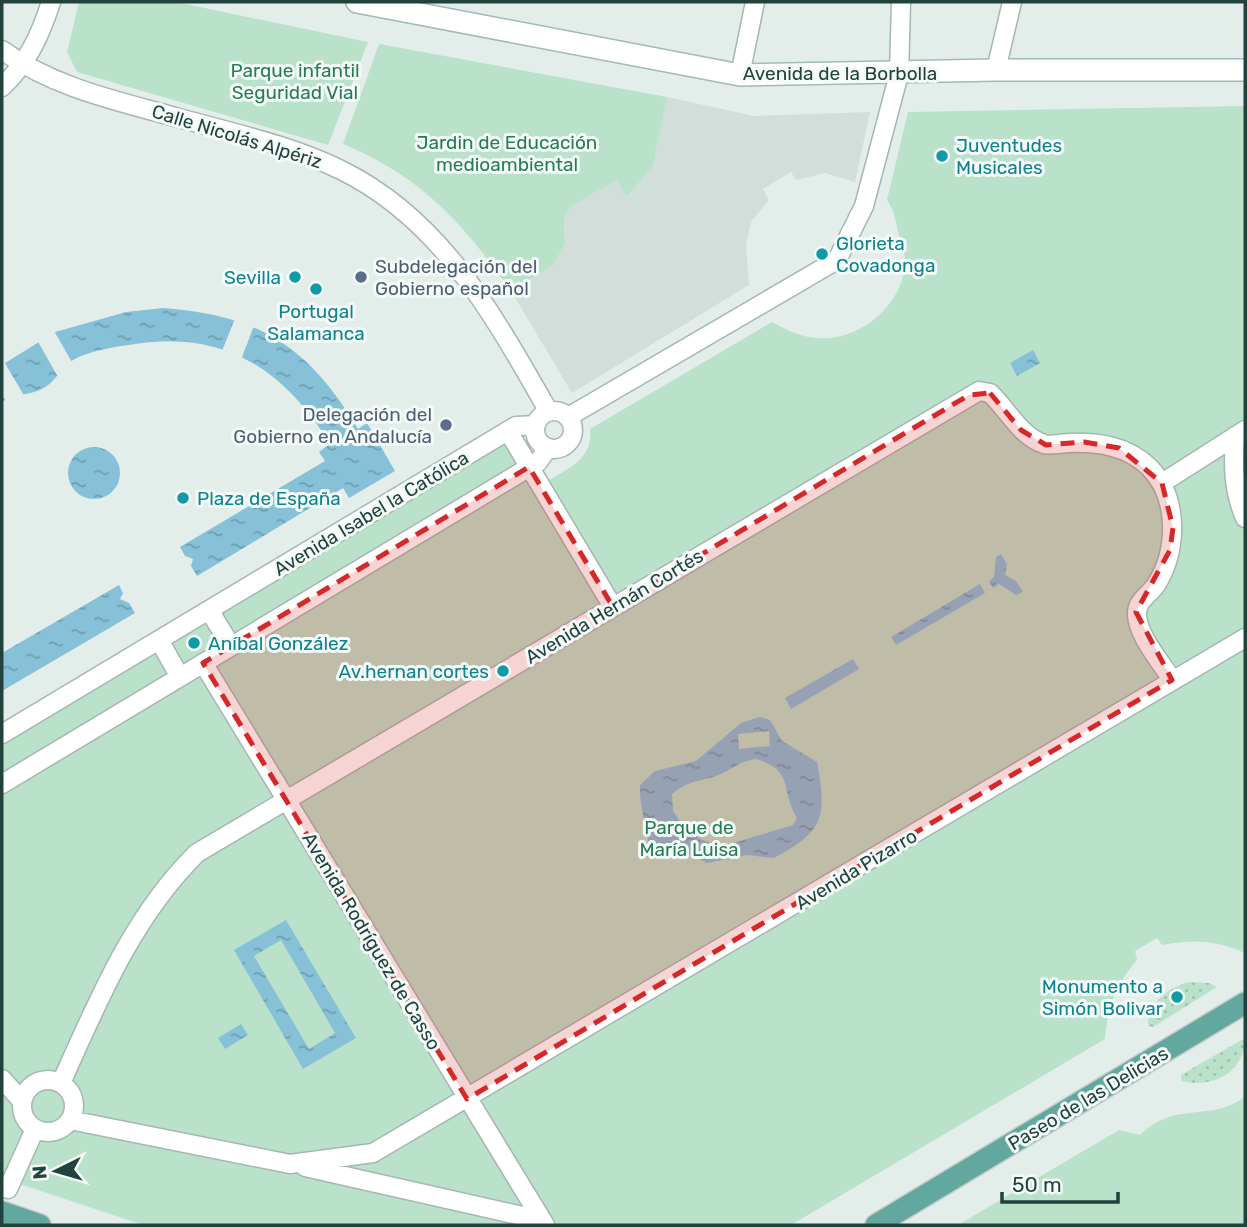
<svg xmlns="http://www.w3.org/2000/svg" width="1247" height="1227" viewBox="0 0 1247 1227" font-family="Rubik,sans-serif">
	<style>
		.built { fill: #d1deda }
		.grass { fill: url(#grass-dots) }
		.green { fill: #bae1c9 }
		.water { fill: url(#water-ripples); fill-rule: evenodd }
		.pier { fill: #e3eeeb }
		.lines { fill: none; stroke-linecap: round; stroke-linejoin: round }
		.street-casing { stroke: #a5b7b3; stroke-width: 21 }
		.secondary-casing { stroke: #a0bbb5; stroke-width: 24 }
		.primary-casing { stroke: #c1cac9; stroke-width: 24 }
		.street { stroke: #fff; stroke-width: 18 }
		.secondary { stroke: #fff; stroke-width: 21 }
		.primary { stroke: #63a89f; stroke-width: 21 }
		.marked { fill: #d62828; fill-opacity: 0.2; stroke: #d62828; stroke-width: 5; stroke-dasharray: 14 9; stroke-linejoin: round }
		.culture-dot { fill: #0f9aa8; stroke: #f4faf8; stroke-width: 2.5 }
		.service-dot { fill: #5c6f8a; stroke: #f4faf8; stroke-width: 2.5 }
		.labels { text-anchor: middle; stroke-width: 6; stroke-linejoin: round; paint-order: stroke }
		.park-label { font-size: 19px; fill: #277d53; stroke: #f4faf8 }
		.street-label { font-size: 19px; fill: #21423d; stroke: #f4faf8 }
		.culture-label { font-size: 19px; fill: #0d838f; stroke: #f4faf8; text-anchor: start }
		.service-label { font-size: 19px; fill: #4e5e75; stroke: #f4faf8; text-anchor: start }
	</style>
	<defs>
		<pattern id="grass-dots" width="8" height="8" patternUnits="userSpaceOnUse" patternTransform="scale(1.75)"><rect width="8" height="8" fill="#bae1c9"/><path d="M2 2h.1M6 6h.1" fill="none" stroke="#a0c2ae" stroke-width="1.8" stroke-linecap="round"/></pattern>
		<pattern id="water-ripples" width="26" height="14" patternUnits="userSpaceOnUse" patternTransform="scale(1.75)"><rect width="26" height="14" fill="#86c1d8"/><path d="M2 4q2-2 4 0t4 0M15 11q2-2 4 0t4 0" fill="none" stroke="#6d9eb0"/></pattern>
	</defs>
	<rect width="100%" height="100%" fill="#e3eeeb"/>
	<path class="built" d="M667,97L754,116L870,112L855,182L825,173L796,180L791,172L763,189L769,200L751,222L746,245L749,285L572,393L511,291L553,265L565,244L564,218L570,207L617,180L626,196L629,194L653,166Z"/>
	<path class="grass" d="M1189,982L1209,983L1217,987L1153,1027L1148,1026C1147,1003 1168,988 1189,982Z
		M1245,1038C1245,1072 1213,1089 1181,1081V1075Z"/>
	<path class="green" d="M79,2H176L368,42L328,145L77,72L67,52Z
		M379,44L667,97L653,166L629,194L626,196L617,180L570,207L564,219L565,244L553,265L511,291C461,221 423,178 343,144Z
		M1245,106V953C1216,940 1193,939 1162,945L1157,938L1135,951L1137,960C1115,986 1108,1006 1105,1039L791,1225H143L2,1178V723L512,418L549,480C571,467 593,458 590,429L772,322C787,330 800,337 817,338C859,342 904,305 905,262C905,254 901,244 899,236C896,223 895,212 887,200L908,112Z
		M1245,1097V1225H958L1119,1130L1140,1135C1176,1100 1208,1123 1245,1097Z"/>
	<path class="water" d="M163,308C259,315 308,346 358,429L367,423L395,471L349,498L343,488L197,576L191,566L193,559L185,556L180,547L325,461L319,452L330,444C284,370 225,330 135,344C115,347 91,350 73,360C61,367 55,383 42,389C30,395 13,394 2,402V365L55,332L126,312Z
		M1033,350L1040,363L1017,376L1010,363Z
		M68 473a26 26 0 1 1 52 0a26 26 0 1 1-52 0Z
		M1001,554L1007,564L1005,575L1016,581L1023,592L1016,595L999,584L993,588L989,581L994,577L996,557Z
		M980,584L985,593L896,645L891,637Z
		M119,585L123,593L120,599L129,603L135,613L2,691V653Z
		M853,659L859,669L791,709L785,698Z
		M760,717L770,720L782,741L817,762C827,816 825,831 774,858L747,855L707,863L691,855L671,853L649,844C646,824 639,805 640,785L655,771L696,761L741,723ZM769,731L770,746L739,749L738,734ZM756,759C795,770 780,791 797,818L793,825L720,847L701,839L682,824L673,811L672,794C695,776 705,783 725,772C739,765 739,762 756,759Z
		M286,920L356,1038L303,1069L234,950ZM281,940L335,1033L309,1049L254,956Z
		M241,1024L248,1035L225,1049L218,1038Z"/>
	<path class="pier" d="M236,316L255,323L241,360L222,351Z
		M53,329L73,364L58,377L37,340Z
		M3,360L25,397L7,403L2,395Z"/>
	<g class="lines">
		<g class="street-casing">
			<path id="street" d="M2,50C54,88 118,101 179,118C233,133 290,145 341,170C443,220 495,318 549,412
				M996,70L1012,2
				M740,75L755,2
				M2,87C28,62 40,36 51,2
				M535 430a19 19 0 1 1 38 0a19 19 0 1 1-38 0Z
				M568,417L837,260L864,206L899,74L901,2
				M508,431L613,607
				M1235,436C1233,466 1233,490 1245,518
				M1162,483L1245,430
				M209,610L231,646
				M159,640L180,677
				M203,663L545,1225
				M2,734L516,426L536,425
				M2,784L538,462L548,448
				M2,1079L22,1101
				M22 1106a26 26 0 1 1 52 0a26 26 0 1 1-52 0Z
				M61,1083C98,1001 132,917 197,853L979,391L990,393C1008,410 1020,436 1044,444C1050,446 1062,443 1070,443C1099,442 1127,446 1149,467C1179,497 1178,550 1156,585C1149,595 1136,601 1137,615C1138,636 1161,662 1172,680
				M70,1120L290,1164L373,1153L1245,638
				M305,1167L540,1220
				M8,1189L35,1129"/>
		</g>
		<g class="secondary-casing">
			<path id="secondary" d="M357,2L740,75L996,70H1245"/>
		</g>
		<g class="primary-casing">
			<path id="primary" d="M2,1212L40,1225
				M876,1225L1245,1003"/>
		</g>
		<use href="#street" class="street"/>
		<use href="#secondary" class="secondary"/>
		<use href="#primary" class="primary"/>
	</g>
	<path class="marked" d="M990,393L1021,430L1046,445L1084,442L1119,448L1162,483L1173,528L1170,550L1136,612L1172,680L467,1099L203,663L529,467L613,607L969,395Z"/>
	<g class="culture-dot">
		<circle cx="942" cy="156" r="7"/>
		<circle cx="822" cy="254" r="7"/>
		<circle cx="295" cy="277" r="7"/>
		<circle cx="316" cy="289" r="7"/>
		<circle cx="183" cy="498" r="7"/>
		<circle cx="194" cy="643" r="7"/>
		<circle cx="503" cy="671" r="7"/>
		<circle cx="1177" cy="997" r="7"/>
	</g>
	<g class="service-dot">
		<circle cx="361" cy="277" r="7"/>
		<circle cx="446" cy="425" r="7"/>
	</g>
	<g class="labels">
		<g class="park-label">
			<text x="295" y="77">Parque infantil<tspan x="295" dy="22">Seguridad Vial</tspan></text>
			<text x="507" y="149">Jardin de Educación<tspan x="507" dy="22">medioambiental</tspan></text>
			<text x="689" y="834">Parque de<tspan x="689" dy="22">María Luisa</tspan></text>
		</g>
		<g class="street-label">
			<text x="840" y="80">Avenida de la Borbolla</text>
			<text transform="translate(237 136) rotate(17)" y="7">Calle Nicolás Alpériz</text>
			<text transform="translate(371 513) rotate(-31)" y="7">Avenida Isabel la Católica</text>
			<text transform="translate(614 606) rotate(-31)" y="7">Avenida Hernán Cortés</text>
			<text transform="translate(856 869) rotate(-31)" y="7">Avenida Pizarro</text>
			<text transform="translate(372 941) rotate(59)" y="7">Avenida Rodríguez de Casso</text>
			<text transform="translate(1088 1098) rotate(-31)" y="7">Paseo de las Delicias</text>
		</g>
		<g class="culture-label">
			<text x="956" y="152">Juventudes<tspan x="956" dy="22">Musicales</tspan></text>
			<text x="836" y="250">Glorieta<tspan x="836" dy="22">Covadonga</tspan></text>
			<text x="281" y="284" text-anchor="end">Sevilla</text>
			<text x="316" y="318" text-anchor="middle">Portugal<tspan x="316" dy="22">Salamanca</tspan></text>
			<text x="197" y="505">Plaza de España</text>
			<text x="208" y="650">Aníbal González</text>
			<text x="489" y="678" text-anchor="end">Av.hernan cortes</text>
			<text x="1163" y="993" text-anchor="end">Monumento a<tspan x="1163" dy="22">Simón Bolivar</tspan></text>
		</g>
		<g class="service-label">
			<text x="375" y="273">Subdelegación del<tspan x="375" dy="22">Gobierno español</tspan></text>
			<text x="432" y="421" text-anchor="end">Delegación del<tspan x="432" dy="22">Gobierno en Andalucía</tspan></text>
		</g>
	</g>
	<rect width="1247" height="1227" fill="none" stroke="#21423d" stroke-width="7"/>
	<g transform="translate(56 1171) rotate(265)" stroke="#f4faf8" stroke-width="5" paint-order="stroke">
	<path d="M0-5L12 26L0 18L-12 26Z" fill="#21423d"/>
	<text y="-10" font-size="19" font-weight="bold" text-anchor="middle" fill="#21423d">N</text>
	</g>
	<path d="M1002 1192v10h116v-10" fill="none" stroke="#21423d" stroke-width="3.5"/>
	<text x="1012" y="1192" font-size="21" fill="#21423d" stroke="#f4faf8" stroke-width="5" paint-order="stroke">50 m</text>
</svg>
